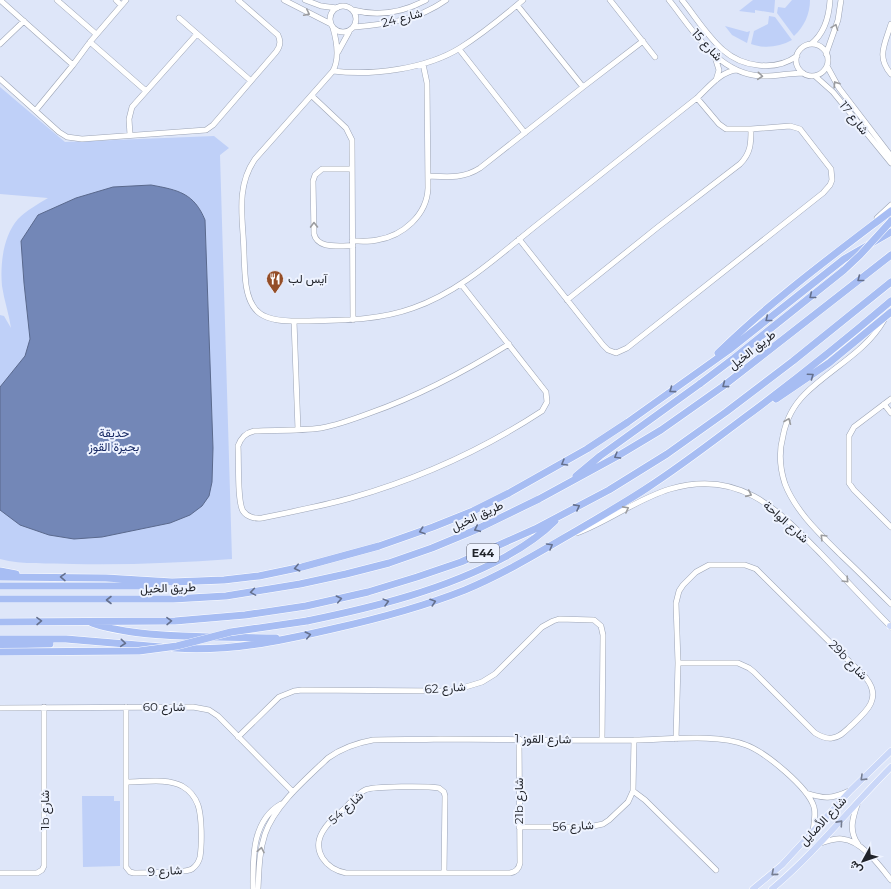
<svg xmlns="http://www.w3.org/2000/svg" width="891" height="889" viewBox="0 0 891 889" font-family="Montserrat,Vazirmatn,sans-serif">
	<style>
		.green { fill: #bfd0f8 }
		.water { fill: #7387b7; stroke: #5a698d }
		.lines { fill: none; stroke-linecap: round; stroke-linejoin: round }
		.minor-casing { stroke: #9ca4b5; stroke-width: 6 }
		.major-casing { stroke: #fff; stroke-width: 7 }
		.highway-casing { stroke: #fff; stroke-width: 8 }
		.minor { stroke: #fff; stroke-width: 5 }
		.major { stroke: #cad7f8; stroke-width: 6 }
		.highway { stroke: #a7bdf3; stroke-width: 7 }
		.highway-bridge-casing { stroke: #fff; stroke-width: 8; stroke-linecap: butt }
		.highway-bridge { stroke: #a7bdf3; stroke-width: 7 }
		.oneway { stroke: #9b9c9f }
		.oneway2 { stroke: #64708e }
		.oneway3 { stroke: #757d91 }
		.labels { text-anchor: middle; stroke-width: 4; stroke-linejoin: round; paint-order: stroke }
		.shield { fill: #eef3ff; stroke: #5e616a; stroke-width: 1 }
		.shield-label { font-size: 11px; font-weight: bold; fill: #20232a }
		.street-label { font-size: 12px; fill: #20232a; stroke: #eef3ff }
		.poi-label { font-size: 12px; fill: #20232a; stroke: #eef3ff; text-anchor: start }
		.park-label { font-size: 12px; fill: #162863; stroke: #eef3ff }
	</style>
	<rect width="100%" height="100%" fill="#dee6f9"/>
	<path class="green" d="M753,0H775L774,13L755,10V13L739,11Z
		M792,0H810C810,14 804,27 794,36L777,13L778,7L785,8Z
		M769,16L775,17L792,40C779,47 765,49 751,44L754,31L768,24Z
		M725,26L747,32L750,31L747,43L732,35Z
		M0,87L65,142L214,136L229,148L220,155L232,559C179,563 127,565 73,564C49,563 23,565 0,559V315L4,316L11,328C9,314 4,300 2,286C0,265 3,236 18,219C27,210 38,204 48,198L0,194Z
		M82,796H114V801H120V866L83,867Z"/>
	<path class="water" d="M151,185C178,190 194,193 205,220L213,448L212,482L209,496L202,506L190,515L170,523L102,537L74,539L49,535L20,525L0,510V387L25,356L30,339L24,283L21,241L38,215L76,198L113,187Z"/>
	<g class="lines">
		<g class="minor-casing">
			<path id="minor" d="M0,0L73,65
				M57,0L96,34
				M116,0L121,5
				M284,0L331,24
				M305,0L321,6L337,8
				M610,0L655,57
				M669,0C693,30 717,73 760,76C774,77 789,73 803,73
				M682,0C695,16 707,36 723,50C742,67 775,72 797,56
				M517,5L583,87
				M330 19a13 13 0 1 1 26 0a13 13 0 1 1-26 0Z
				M353,10C379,17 402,13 426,0
				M179,18L251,81
				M891,24C885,44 876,57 891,74
				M355,27C388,24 418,20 446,0
				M333,28C337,42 340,58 333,71L255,159C239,182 241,207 243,234C244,247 244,261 245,274C247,316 264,322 303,321C340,320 377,321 413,308C460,292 499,255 538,224C591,182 644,140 697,98C708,88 721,71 737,70
				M90,42L146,91
				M0,44L24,21
				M811,44C825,33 829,17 830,0
				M796 60a16 16 0 1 1 32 0a16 16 0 1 1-32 0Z
				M459,49L525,133
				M338,52L349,32
				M826,54L838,20L841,0
				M715,57L719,70L716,80
				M827,66L839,88L891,156
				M333,71C372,76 426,69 460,48C482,34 503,17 523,0
				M815,76L833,92L891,163
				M0,79L59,132L67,137L82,139L206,130L213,125L276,52C281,46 281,41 278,35L238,0
				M312,96L346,128L352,140L353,320
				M36,110L73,65L90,42L126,0
				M130,135L129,119L132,107L197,34
				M352,169H322L315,175L313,181L314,234C318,250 340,245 353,246
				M428,176C447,177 463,179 480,168L583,87L643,41
				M877,218L891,205
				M519,239L603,345L608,350L616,353L627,348L823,193L830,185L832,180L831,169L800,129L790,126L751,129H726L719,124L697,98
				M352,241C360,241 369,242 377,240C403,236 427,215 428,188L427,83L423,64
				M461,284L546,392L547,402L542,411C484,449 418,479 351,498C322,506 292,512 262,518C255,519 247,517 243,511C237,502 239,459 238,446C241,438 245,433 254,431C276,430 299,431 321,428C338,425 354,419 370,413C421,395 464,372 509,344
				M567,300L658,227L740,164C751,153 751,143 751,129
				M884,320C866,352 831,368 805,394C794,405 786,420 783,436C779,451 780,469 785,484C796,512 820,534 841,555C858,571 874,587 891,604
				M294,321L298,430
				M891,399L854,427L849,436V483L854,490L891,527
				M884,404L891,413
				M577,533C609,521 637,499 670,489C741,468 779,511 824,557C846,580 868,604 891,627
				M126,707V867L130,872L134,873C146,872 182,874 192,869C196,866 199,862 200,857C202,844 202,817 198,805C195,797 189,790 182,786C167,778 144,782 127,782
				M0,708L193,707L209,710L218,716L293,792
				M238,737L279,697L294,691L302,690L440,691L459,689L482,682L495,674L542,627L553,621L559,619L594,620L601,626L603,635L602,740
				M676,739L678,663L676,603L679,591L683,585L696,572L709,565H745L756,569L866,678C882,698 867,711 852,725C846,730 841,737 832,738C826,739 820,736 815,733L754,672L749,668L738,663H678
				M633,791L645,800L716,870
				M806,793C824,799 832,799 849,791
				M519,827H589L603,824L609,820L628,802L633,791L634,740
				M821,843C828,841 835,838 842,839C861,840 880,866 891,880
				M858,844C848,830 853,817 858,802
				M0,873H37L42,870L44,866V707
				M444,873L445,796L444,792L439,788C429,786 373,786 365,790C357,794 351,802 344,809C337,815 328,822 323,831C311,851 326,869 346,873H510C516,872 519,869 520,863L519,739
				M253,889C253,860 251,821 281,804
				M258,889C259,870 259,852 265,834C275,805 306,779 328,758C342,748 356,743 373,740C395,739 418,740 440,739C505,739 570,741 634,740C667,740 716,733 746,745C765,752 808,787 814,807C816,815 814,824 813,831"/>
		</g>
		<g class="major-casing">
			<path id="major" d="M890,626H891
				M753,889L782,865L851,790L891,751
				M772,889C816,852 851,807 891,767"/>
		</g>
		<g class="highway-casing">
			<path id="highway" d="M718,353C771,301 832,256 891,211
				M776,399L829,363L891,312
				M576,476L600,456L701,383
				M0,571L16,574
				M0,577L106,578L172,582L224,580L259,576L302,567L379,546L433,527L473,511L509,493L587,449L628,422L729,350L844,259L891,232
				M0,586H141L158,585
				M0,599H173L226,596L300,584L346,574L389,563L432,548L473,531L539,499L616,457L661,430L722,387L891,255
				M307,621C375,607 444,590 505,557C523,547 540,536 555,521
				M0,622L175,621L245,615L306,606L368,592L417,577L461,562L535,529L609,490L667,454L726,412L793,361L891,282
				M92,623C108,629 124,631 140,633C186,638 231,637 276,638
				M0,639H66L161,647
				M0,645L50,644
				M174,648C228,652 280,641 332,629C377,619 422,607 465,590C506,573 543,550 581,528C603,515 626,502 647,488C681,466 712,442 744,418C794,381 843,342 891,301"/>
		</g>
		<use href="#minor" class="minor"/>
		<use href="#major" class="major"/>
		<use href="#highway" class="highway"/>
		<g class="highway-bridge-casing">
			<path id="highway-bridge" d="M701,383L734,358L844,270L860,255L891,221
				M0,652L139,651L177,646L231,632L307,621"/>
		</g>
		<use href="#highway-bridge" class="highway-bridge"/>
	</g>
	<defs><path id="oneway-chevron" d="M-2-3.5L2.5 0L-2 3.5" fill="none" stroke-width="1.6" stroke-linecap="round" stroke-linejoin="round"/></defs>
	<g class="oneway">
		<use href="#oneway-chevron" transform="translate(307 13) rotate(26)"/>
		<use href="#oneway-chevron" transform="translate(835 27) rotate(-69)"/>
		<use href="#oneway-chevron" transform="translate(760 76) rotate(5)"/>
		<use href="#oneway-chevron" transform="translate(836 84) rotate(-123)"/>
		<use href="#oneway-chevron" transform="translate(314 225) rotate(-91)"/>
		<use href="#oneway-chevron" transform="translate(788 421) rotate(-68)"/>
		<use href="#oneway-chevron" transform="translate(749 494) rotate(24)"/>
		<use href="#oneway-chevron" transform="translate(626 509) rotate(-28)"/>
		<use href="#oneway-chevron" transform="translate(823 537) rotate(-135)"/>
		<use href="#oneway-chevron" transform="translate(846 580) rotate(46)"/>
		<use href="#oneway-chevron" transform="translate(261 850) rotate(-79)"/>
	</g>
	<g class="oneway2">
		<use href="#oneway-chevron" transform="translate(860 279) rotate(142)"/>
		<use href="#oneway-chevron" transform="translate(812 296) rotate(141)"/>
		<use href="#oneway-chevron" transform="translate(768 319) rotate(141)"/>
		<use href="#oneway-chevron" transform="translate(811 376) rotate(-35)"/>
		<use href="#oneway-chevron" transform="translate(725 385) rotate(143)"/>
		<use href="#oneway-chevron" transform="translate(672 390) rotate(144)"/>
		<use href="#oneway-chevron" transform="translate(617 456) rotate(150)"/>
		<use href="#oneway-chevron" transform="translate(564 463) rotate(150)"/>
		<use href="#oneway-chevron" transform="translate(577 507) rotate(-28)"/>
		<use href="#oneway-chevron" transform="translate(477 529) rotate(155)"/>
		<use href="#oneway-chevron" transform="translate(422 531) rotate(161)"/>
		<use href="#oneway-chevron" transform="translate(550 546) rotate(-30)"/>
		<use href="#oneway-chevron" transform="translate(297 568) rotate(167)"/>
		<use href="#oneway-chevron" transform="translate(63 577) rotate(-179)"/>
		<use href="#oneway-chevron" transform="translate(253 592) rotate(171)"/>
		<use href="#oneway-chevron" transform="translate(339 599) rotate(-12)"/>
		<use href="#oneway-chevron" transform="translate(109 600) rotate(-180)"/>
		<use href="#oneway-chevron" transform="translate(386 602) rotate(-15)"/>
		<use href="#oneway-chevron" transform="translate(433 602) rotate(-18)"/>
		<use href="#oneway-chevron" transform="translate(39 621) rotate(-1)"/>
		<use href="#oneway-chevron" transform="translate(169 621) rotate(-1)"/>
		<use href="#oneway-chevron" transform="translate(308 635) rotate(-13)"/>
		<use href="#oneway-chevron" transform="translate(123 643) rotate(5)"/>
	</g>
	<g class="oneway3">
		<use href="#oneway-chevron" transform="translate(863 778) rotate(136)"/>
		<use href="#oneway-chevron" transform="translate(840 823) rotate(-48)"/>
		<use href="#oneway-chevron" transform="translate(774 873) rotate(139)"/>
	</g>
	<defs>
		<g id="restaurant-pin" transform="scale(0.9)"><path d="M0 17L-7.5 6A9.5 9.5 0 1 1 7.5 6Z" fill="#944d27" stroke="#eef3ff"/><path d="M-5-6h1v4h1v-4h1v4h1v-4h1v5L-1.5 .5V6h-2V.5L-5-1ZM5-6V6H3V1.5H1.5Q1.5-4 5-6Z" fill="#fff"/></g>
	</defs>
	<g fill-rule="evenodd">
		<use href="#restaurant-pin" x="275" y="279"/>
	</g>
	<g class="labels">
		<rect class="shield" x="467" y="544" width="32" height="18" rx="3"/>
		<g class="shield-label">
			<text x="483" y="557">E44</text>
		</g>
		<g class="street-label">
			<text transform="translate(402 18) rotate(-15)" y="4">شارع 24</text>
			<text transform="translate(707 45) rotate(47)" y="4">شارع 15</text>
			<text transform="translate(854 118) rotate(51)" y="4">17 شارع</text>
			<text transform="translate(752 350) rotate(-38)" y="4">طريق الخيل</text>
			<text transform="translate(477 516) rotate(-25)" y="4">طريق الخيل</text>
			<text transform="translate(786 522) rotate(42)" y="4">شارع الواحة</text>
			<text transform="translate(168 588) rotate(-2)" y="4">طريق الخيل</text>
			<text transform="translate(848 660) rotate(46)" y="4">29b شارع</text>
			<text transform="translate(445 688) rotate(-4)" y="4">شارع 62</text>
			<text x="164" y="711">شارع 60</text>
			<text transform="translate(543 739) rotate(1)" y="4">شارع القوز 1</text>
			<text transform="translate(519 801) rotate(-90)" y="4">21b شارع</text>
			<text transform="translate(346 808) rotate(-43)" y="4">شارع 54</text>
			<text transform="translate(45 810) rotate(-90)" y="4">1b شارع</text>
			<text transform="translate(823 821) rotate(-47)" y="4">شارع الأصايل</text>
			<text transform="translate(573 826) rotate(-3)" y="4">شارع 56</text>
			<text transform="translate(165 871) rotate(-3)" y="4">شارع 9</text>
		</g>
		<g class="poi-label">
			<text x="288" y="283">آيس لب</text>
		</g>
		<g class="park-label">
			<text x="114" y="437">حديقة<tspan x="114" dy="14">بحيرة القوز</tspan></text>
		</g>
	</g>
	<g transform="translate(863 861) rotate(230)" stroke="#eef3ff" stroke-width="3" paint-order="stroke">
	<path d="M0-3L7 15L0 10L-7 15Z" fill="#20232a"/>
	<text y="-6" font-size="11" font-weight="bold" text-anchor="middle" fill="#20232a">ش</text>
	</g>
</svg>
